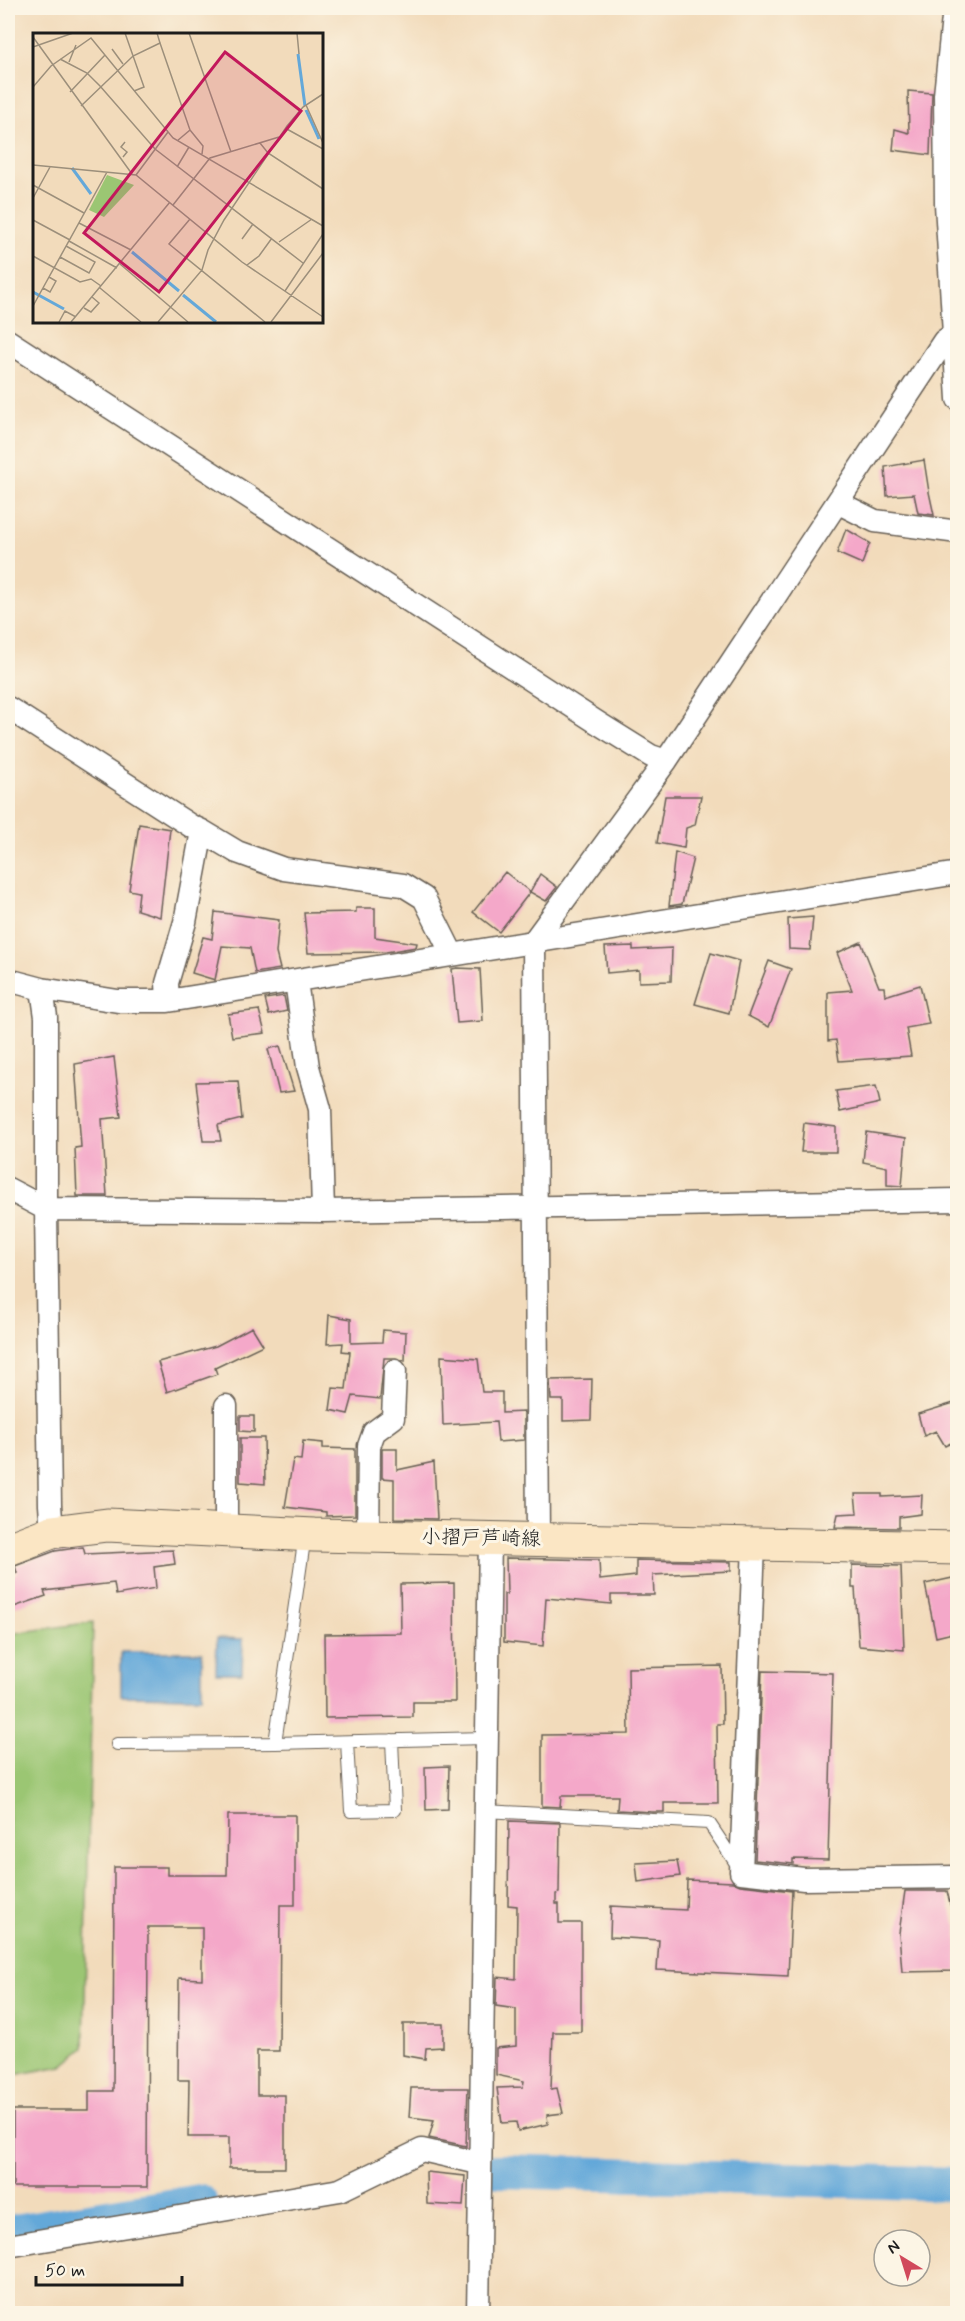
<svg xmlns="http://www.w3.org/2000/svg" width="965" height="2321" viewBox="0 0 965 2321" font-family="Mynerve,'Klee One',sans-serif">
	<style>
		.green { fill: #9bc673; stroke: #5c7148; stroke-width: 1.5 }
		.water { fill: #64a8d9; stroke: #40627a; stroke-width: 1.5 }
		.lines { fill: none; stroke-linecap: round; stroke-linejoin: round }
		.river { stroke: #64a8d9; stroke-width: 34 }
		.building { fill: #f4a8c9 }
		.lane-casing { stroke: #675f54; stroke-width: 14 }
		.street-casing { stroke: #675f54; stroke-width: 25 }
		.secondary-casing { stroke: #675f54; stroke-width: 35 }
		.lane { stroke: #fff; stroke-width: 12 }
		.street { stroke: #fff; stroke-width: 22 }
		.secondary { stroke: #fbe6c4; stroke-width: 33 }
		.labels { text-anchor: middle; stroke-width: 6; stroke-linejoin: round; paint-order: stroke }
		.street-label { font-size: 20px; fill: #1c1c1c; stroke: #fcf5e5 }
		.inset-river { fill: none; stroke: #64a8d9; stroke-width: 3 }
		.inset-road { fill: none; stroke: #9c8f7b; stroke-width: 1.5 }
		.view { fill: #c2185b; fill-opacity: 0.15; stroke: #c2185b; stroke-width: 3 }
		.inset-edge { fill: none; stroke: #1c1c1c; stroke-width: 3 }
	</style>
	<rect width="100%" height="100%" fill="#fcf5e5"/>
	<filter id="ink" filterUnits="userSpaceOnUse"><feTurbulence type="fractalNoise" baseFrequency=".0167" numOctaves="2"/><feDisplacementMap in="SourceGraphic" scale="12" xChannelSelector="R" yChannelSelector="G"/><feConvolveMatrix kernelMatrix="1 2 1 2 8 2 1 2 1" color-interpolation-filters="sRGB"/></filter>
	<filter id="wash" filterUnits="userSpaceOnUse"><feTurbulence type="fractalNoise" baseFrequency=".008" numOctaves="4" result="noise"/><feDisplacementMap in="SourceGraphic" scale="24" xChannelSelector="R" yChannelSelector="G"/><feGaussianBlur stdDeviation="1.35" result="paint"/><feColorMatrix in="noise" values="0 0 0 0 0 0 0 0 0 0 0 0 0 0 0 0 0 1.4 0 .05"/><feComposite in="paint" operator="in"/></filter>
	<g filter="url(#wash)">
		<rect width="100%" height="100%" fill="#f2dbbb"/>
		<path class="green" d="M93,1622L84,2048L62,2066L8,2076V1634Z"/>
		<path class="water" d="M217,1638L243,1639L242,1673H216Z
			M121,1652H202V1697L121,1696Z"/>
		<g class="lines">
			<path class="river" d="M498,2171L958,2184
				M8,2232L200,2201"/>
		</g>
		<g id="blocks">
			<path class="building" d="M908,91L932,93L930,155L893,150L895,129L909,133Z
				M924,460L929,492L934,515L918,513L914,494L887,496L885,467Z
				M846,529L870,543L862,564L837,553Z
				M665,796H701L695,825L686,828L684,848L657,843Z
				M139,824L170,829L160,917L137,910L139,892L129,890Z
				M675,852L693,858L682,904L669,906Z
				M505,872L530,892L499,932L473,912Z
				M540,874L557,887L546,901L530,892Z
				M356,908H375V937L417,943L416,947L386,952L308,953L304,913L356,912Z
				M215,912L279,920L276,953L280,969L255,973L250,948L222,946L215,980L192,973L203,937L212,939Z
				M813,917L810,950L789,949L788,919Z
				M861,942L879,987H884L885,996L920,985L929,1024L906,1028L911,1056L839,1061L836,1040L828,1041V992L852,990L837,953Z
				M633,946V950L672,948L671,981L639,982V970L607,973L605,947Z
				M711,953L739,961L729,1013L695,1004Z
				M769,961L791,969L769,1027L748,1016Z
				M457,968L480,969L483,1021L457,1023L452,969Z
				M284,996L287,1011L269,1015L265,999Z
				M259,1010L265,1033L232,1037L228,1014Z
				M280,1046L294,1091L279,1093L268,1049Z
				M114,1057L121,1117L102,1119L107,1196H77L75,1148L81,1147L75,1064Z
				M238,1081L242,1119L218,1125L221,1141H203L196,1082Z
				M876,1086L880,1103L840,1112L836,1091Z
				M804,1123L836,1127V1152H801Z
				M866,1132L906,1138L902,1186L887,1185V1167L863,1162Z
				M329,1315L351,1319V1343L382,1342L383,1330L406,1332L405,1361L396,1358H384L380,1399L353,1396L348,1414L330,1410L333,1388L346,1389L350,1352L342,1351L343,1343L327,1344Z
				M252,1327L263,1345L215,1368L217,1374L167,1392L158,1362L216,1346Z
				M441,1356L478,1359L482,1392H502V1413L524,1412V1440L498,1442L496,1422L443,1425Z
				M592,1379L591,1420L563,1421V1400H551L550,1380Z
				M957,1402V1440L945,1446L936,1431L924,1436L918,1414Z
				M240,1416H254V1432L240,1431Z
				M240,1438H264L265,1484L240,1482Z
				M303,1441L323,1443V1448L355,1449V1515L326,1516V1512L285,1507L293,1459L301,1460Z
				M382,1449H397V1470L434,1462L437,1519L394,1518V1479L382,1478Z
				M855,1494H882V1497L922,1495L921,1514L899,1517V1528L835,1527L838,1514L857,1513Z
				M83,1547L85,1554L173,1550L175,1564L154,1567L156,1588L116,1595L114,1583L44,1591L46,1596L8,1609V1577L17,1573L15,1566L55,1551Z
				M506,1558L599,1560L600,1580L636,1576V1560L731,1562V1571L653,1575L654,1595H611V1604L546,1598L543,1646L504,1642V1594H507Z
				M852,1565L901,1566L904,1650L859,1646L855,1588H852Z
				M957,1577V1632L936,1637L925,1584Z
				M454,1583L455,1702H413V1717L325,1718L324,1634L401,1633L400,1584Z
				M722,1666L723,1724H717L718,1803H664V1812H652L617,1810L618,1796H561L560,1807L542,1806V1735L629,1734L628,1668Z
				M762,1671L833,1673L828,1860L793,1859V1864L755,1860Z
				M449,1766L448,1809L426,1810L425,1767Z
				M228,1815H295V1905H280L279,2051H257V2095H285V2168H229V2137H188L189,2080H178L179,1978L202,1979V1927H148L147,2187H13V2110H89V2091H113L114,1867H167V1875H227Z
				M509,1821L560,1823L559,1893L556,1894V1904H559V1923H581V2032H553L551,2089L557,2088L563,2113L547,2115L548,2124L518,2131L516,2122L502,2123L497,2088L523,2087L524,2081L496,2075V2048L516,2046V2009L496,2006L497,1977L516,1979L517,1906L508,1905Z
				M677,1861L680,1876L638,1882L636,1863Z
				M687,1880L733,1882L740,1885L792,1891L788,1976L657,1970L659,1940L610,1937L611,1906L686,1910Z
				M905,1891H947L955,1924L957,1923V1971L902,1972L899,1933Z
				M403,2024H443V2047L426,2048L425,2059L403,2055Z
				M411,2088H468L466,2146L429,2138L434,2120L409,2117Z
				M426,2172L465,2176L463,2206L427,2204Z"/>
		</g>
	</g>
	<g filter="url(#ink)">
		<use href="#blocks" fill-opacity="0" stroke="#675f54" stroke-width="1.5"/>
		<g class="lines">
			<g class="lane-casing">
				<path id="lane" d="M347,1742L351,1811L395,1810L392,1740
					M275,1743L486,1738
					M117,1744L275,1743L305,1535
					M485,1811L709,1823L739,1868"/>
			</g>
			<g class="street-casing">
				<path id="street" d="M954,8L945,95L946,204L958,399
					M8,341L598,723L651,756L666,761
					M839,503L875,521L958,532
					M8,708L191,826L202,831L185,922L167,983L168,1001
					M202,831L237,852L284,869L403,885L424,898L452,954
					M8,980L42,989L118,1001H168L958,873
					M296,981L308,1067L320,1109L323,1211
					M42,989L46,1017V1209L50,1505L52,1532
					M8,1189L46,1209L323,1211L958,1200
					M226,1530V1406
					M368,1536L369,1446L374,1432L393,1418L395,1371
					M538,1538L534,941L666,761L944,341L953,335
					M754,1545L741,1872L804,1879L958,1877
					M8,2246L340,2190L422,2150L479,2163
					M478,2314L490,1538"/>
			</g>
			<g class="secondary-casing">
				<path id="secondary" d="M8,1549L52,1532L107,1525L314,1535L958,1548"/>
			</g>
			<use href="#lane" class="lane"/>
			<use href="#street" class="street"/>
			<use href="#secondary" class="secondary"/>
		</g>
	</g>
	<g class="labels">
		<g class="street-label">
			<text transform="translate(481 1537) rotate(1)" y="7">小摺戸芦崎線</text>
		</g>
	</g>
	<g transform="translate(33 33)">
		<rect width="290" height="290" fill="#f2dbbb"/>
		<path d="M74,142L101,152L71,184L56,177Z" fill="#9bc673"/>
		<path class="inset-river" d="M265,21L272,73M273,77L286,106M39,135L58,161M99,219L146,258M0,259L31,276M150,262L183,289"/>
		<path class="inset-road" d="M92,0L111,54L101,58M156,0L198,119M264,0L266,21M0,4L99,141M127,10L157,97L144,108M0,14L40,0M79,16L90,31M27,26L54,40L67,53M36,29L43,12M67,53L122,116L270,230M0,54L18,33L58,5L140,105L290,193M37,59L72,22M273,72L290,110M48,73L100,23L127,10L124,0M252,95L290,116M157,97L170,113L169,121M227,110L235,120L290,156M90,124L94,119L88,114L92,109M0,132L103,142L209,229L290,284M144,134L156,114M103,142L135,99M0,152L51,180M0,165L17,134M140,172L177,125L246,104M157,186L136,211L232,289M0,187L37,207M46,190L98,217M209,206L220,191M36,208L84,235M246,209L279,186M0,223L47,249L58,246L68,253M27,224L56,240L62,229L33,213M87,231L155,289M214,232L226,223L239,205M10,255L17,259L23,248L16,244M67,255L108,289M252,258L290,201M0,273L74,139M51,275L58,279L66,270L59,264M26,289L32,278L43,284M38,289L137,169M125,289L169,237L175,217L191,187L254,93L270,74L290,61M238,289L290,220"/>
		<path class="view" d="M192,19L268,78L126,259L51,200Z"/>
		<rect width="290" height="290" class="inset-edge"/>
	</g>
	<rect width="965" height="2321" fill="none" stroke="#fcf5e5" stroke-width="30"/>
	<g transform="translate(902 2258) rotate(322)"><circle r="28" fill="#fcf5e5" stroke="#a29e95" stroke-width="1.5"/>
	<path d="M0-4.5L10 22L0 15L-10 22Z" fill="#d1495b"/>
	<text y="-9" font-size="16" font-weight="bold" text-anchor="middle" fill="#1c1c1c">N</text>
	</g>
	<path d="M36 2276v9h146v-9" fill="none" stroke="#1c1c1c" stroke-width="3"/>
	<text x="45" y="2276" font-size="18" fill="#1c1c1c" stroke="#fcf5e5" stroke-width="4.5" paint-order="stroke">50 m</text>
</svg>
